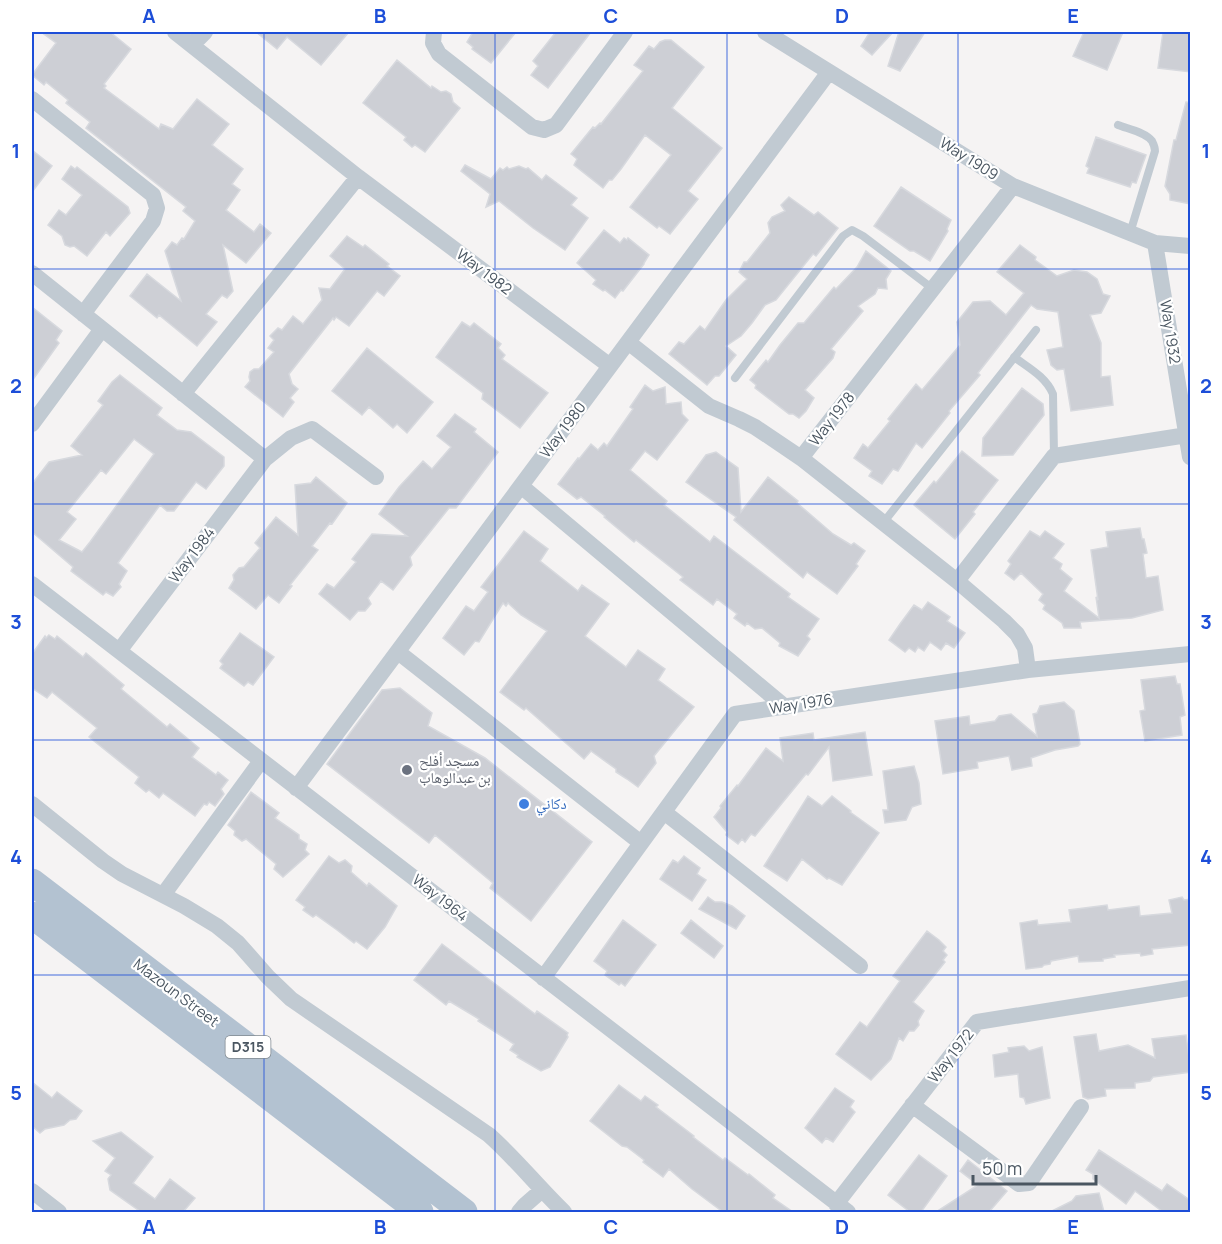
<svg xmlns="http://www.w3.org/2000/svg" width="1222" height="1244" viewBox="0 0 1222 1244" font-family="Manrope,'Noto Naskh Arabic',sans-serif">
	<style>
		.building { fill: #cdcfd5; stroke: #d7d9de; stroke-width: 1.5; fill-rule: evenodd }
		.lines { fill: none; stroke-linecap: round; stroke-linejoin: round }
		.service { stroke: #c1cad2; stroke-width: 8 }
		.minor { stroke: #c1cad2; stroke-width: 16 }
		.primary { stroke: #b3c2d1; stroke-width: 27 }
		.grid { fill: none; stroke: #1d4ed8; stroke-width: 1.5; stroke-opacity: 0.55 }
		.worship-dot { fill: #6b7280; stroke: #fff; stroke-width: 2 }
		.shop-dot { fill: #3f7fe0; stroke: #fff; stroke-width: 2 }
		.labels { text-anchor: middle; stroke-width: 4.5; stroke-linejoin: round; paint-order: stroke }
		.shield { fill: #fff; stroke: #808990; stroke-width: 1.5 }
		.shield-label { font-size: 14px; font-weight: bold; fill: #4a5661 }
		.street-label { font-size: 15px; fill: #4a5661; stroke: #fff }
		.worship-label { font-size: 15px; fill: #5b616d; stroke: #fff; text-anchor: start }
		.shop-label { font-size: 15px; fill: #366cbe; stroke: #fff; text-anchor: start }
		.neatline { fill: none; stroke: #1d4ed8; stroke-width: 2 }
		.grid-label { font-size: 20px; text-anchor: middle; font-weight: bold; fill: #1d4ed8 }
	</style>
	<rect width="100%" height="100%" fill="#f5f3f3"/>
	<path class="building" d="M41,32H110L131,49L104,84L106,86L104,88L159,129L161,124L173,129L197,99L229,124L212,145L243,169L232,184L240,190L226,210L254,232L260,224L271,233L246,263L223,245L233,291L227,298L222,295L206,314L217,322L197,346L159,315L157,318L130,296L147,274L181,301L165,251L172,242L177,245L182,238L184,239L195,221L183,211L186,207L86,128L90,122L66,103L68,100L46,82L44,85L32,75L56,43Z
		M256,32H349L321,65L287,37L277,49Z
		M473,32H516L491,63L472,49L473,47L467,42Z
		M556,32H591L548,88L531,75L538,66L533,61Z
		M870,32H893L872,55L861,46Z
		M899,32H925L900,71L888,66Z
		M1084,32H1123L1107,70L1073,56Z
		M1163,32H1191V72L1158,68Z
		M665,40H671L704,67L672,108L722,148L688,191L698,199L670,234L659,226L657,228L630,207L671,155L645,135L621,169L612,180H609L603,188L574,165L577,159L571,154L593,127L595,128L600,123L601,124L643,71L634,65L649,46L654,49L660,42Z
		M397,60L431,88L432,86L441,92L446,91L451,94L453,102L460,108L425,152L415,145L412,147L404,140L406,137L363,103Z
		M1186,102L1191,103V204L1170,200V194L1165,186L1174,140H1176Z
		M1096,137L1146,155L1136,183L1132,182L1130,187L1087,173L1089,168L1086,166Z
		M32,150L52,166L32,192Z
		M465,165L491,179L500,168L503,170L507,167L509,169L519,166L526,169L528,168L542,180L546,175L577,198L571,205L588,218L565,250L533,228L499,201L486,207L490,194L461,171Z
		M71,166L75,169L77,167L128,207L130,213L110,236L106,232L87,256L74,246L70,247L65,245L62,236L48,225L59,210L66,215L82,195L62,179Z
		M901,187L951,220L947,229L948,231L930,261L914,251H910L874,226Z
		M789,197L814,215L818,212L838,228L816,256L813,254L776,300L765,305L752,323L741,336L726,346L736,355L719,376H715L707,385L669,354L679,342L684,344L700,326L705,330L726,300L747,279L739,272L744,262H747L770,233L768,223L772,217L785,211L781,205Z
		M604,230L620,243L624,238L627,240L628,238L649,255L644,263V264L623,291L621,290L615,298L605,290L603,291L593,284L596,280L577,263Z
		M347,236L363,247L365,245L389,264L387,266L400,276L384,296L377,291L349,326L336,317L334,320L333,318L289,374L292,384L298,389L290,398L294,402L283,417L245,387L250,381L249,377L250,372L254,369H259L274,352L268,348L274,340L270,336L278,328L282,330L293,316L303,324L322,300L319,288L330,289L345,269L330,256Z
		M1020,245L1036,257L1035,260L1057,276L1074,270L1087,272L1097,279L1103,294L1110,296L1101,313L1090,315L1101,343V377L1110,376L1113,405L1071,411L1064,369L1057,370L1051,365L1047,350L1063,347L1058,312L1037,309L1031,305L978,373L980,375L949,411L950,413L922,448L916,443L898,471L893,469L882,484L869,476L872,471L854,458L863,444L868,448L890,421L888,419L916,384L922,390L960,345L957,322L973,302L990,301L1006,315L1024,293L997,272Z
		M866,251L891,271L886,279L887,289L878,288L875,294L858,306L863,311L831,349L835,352L833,358L805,390L814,398L806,411L799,418L793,414H789L755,388L756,385L750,380L766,360L768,362L780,345L798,323H804L834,287L836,289L857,267Z
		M32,307L62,331L56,340L59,343L32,381Z
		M462,322L470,327L474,323L501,344L498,348L505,355L502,359L548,393L520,428L482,399L483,393L436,357Z
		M367,348L433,402L407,433L397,424L393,428L369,407L362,415L332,391Z
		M120,375L162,408L157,415L177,430L191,432L224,457V466L206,489L196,482L174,511H167L160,505L118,563L127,571L119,584L121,587L113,596L106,592L103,595L71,571L73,567L32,532V484L49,462L82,455L71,446L103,405L98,401L112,382ZM134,439L154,454L90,542L82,552L59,540L76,519L67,512L101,470L106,474Z
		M645,385L653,391L665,387L666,404L681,402L682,414L688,420L657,460L645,451L630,470L667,501L664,505L710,542L714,536L790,594L788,597L819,619L807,636L810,639L798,656L779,646L780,643L762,628L755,629L747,623L745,626L734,618L737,614L717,599L713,605L680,580L683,577L636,540L634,542L604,517L605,516L581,497L577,499L558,484L578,458L579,459L591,444L598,450L604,443L607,446L633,409L630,407Z
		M1022,388L1043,404L1044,415L1013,455L982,456L983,438Z
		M455,414L476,429L474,432L498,452L456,508H449L410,557L412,565L393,590L381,581L368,598L371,604L365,611H358L350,620L319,594L327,584L334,588L356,562L352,559L372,534L407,536L379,514L399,487L423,461L432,469L451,447L437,436Z
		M962,451L998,480L973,512L975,514L955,539L914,505L934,481L936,483Z
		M716,452L738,468L741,512L768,477L798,501L797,503L833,534L851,545L854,543L865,551L856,564L858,566L837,594L807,572L803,578L734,520L736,517L686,482L706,455Z
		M316,477L347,503L332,524L330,523L312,546L318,550L290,585L292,586L279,603L268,595L256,609L229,588L234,580L233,575L239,568L244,567L260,548L255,543L276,517L298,535L295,485L311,483Z
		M1140,528L1142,539H1144L1147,553L1143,554L1146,578L1158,576L1163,610L1132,618L1080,622L1081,628H1064L1062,623L1043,609L1045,605L1039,600L1043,594L1021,573L1014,580L1005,573L1011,564L1008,561L1030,531L1040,537L1045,531L1064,544L1053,558L1062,564L1060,569L1072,579L1064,591L1099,618L1096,597L1098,600L1091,550L1108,547L1106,532Z
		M524,531L548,549L540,561L578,591L582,585L609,604L585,636L626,667L638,650L665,669L658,680L694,707L654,756L656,763L638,787L627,779L616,772V769L591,751L584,759L526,708L524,710L500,692L547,631L521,615L508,603L506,606L503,603L479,642L475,641L464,655L443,638L466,606L474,611L488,592L481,587Z
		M928,602L950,617L947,621L965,633L954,648L946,643L941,650L930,642L924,651L918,647L915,652L909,648L905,652L889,640L900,624L914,605L922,610Z
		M240,633L274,657L253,685L248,682L244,686L220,668L223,664L220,661Z
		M49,635L55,639L57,636L83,657L86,653L124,685L121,689L167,727L170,724L199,748L192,757L216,775L218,772L228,780L221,789L224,794L215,806L209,802L207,805L204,804L195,816L163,793L159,798L149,790L146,792L135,783L139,777L89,737L97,728L52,692L47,698L32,688V654L45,636L46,638Z
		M1175,676L1177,684H1180L1185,715L1180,717L1182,735L1145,741L1140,711L1145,710L1141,680Z
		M400,688L432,713L428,726L485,758L592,842L531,921L490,888L493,883L435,835L429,843L327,764L382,690Z
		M1064,702L1074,711L1080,744L1078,746L1055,750L1031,758L1032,766L1012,770L1009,756L977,762L978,768L943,774L935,721L969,716L970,725L995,721L999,716L1011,714L1037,736L1033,714L1037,713L1040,706Z
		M865,732L872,775L833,781L829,747L808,775L806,774L755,836L751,834L745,842L742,839L738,844L726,835L727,832L714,817L721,808L720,806L737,785L738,786L766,748L783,761L780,738L813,733L814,740Z
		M914,766L919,783L921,804L912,807L906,820L885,823L883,810H888L883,771Z
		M251,792L279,813L275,818L299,835V839L307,844L305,850L309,854L283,877L274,869L276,864L246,839L242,841L234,835L235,831L228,825Z
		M808,796L822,806L832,796L851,811L850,812L879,833L842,885L829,878L827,879L802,859L787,881L764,866Z
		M329,856L339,863L345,860L352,866L351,872L367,886L369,883L397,906L385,927L367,949L356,941L354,943L337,930L316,915L313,917L303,910L305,907L296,900Z
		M684,856L700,868L697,874L706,880L692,901L660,879L673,860L678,863Z
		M708,897L715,902H722L732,906L745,916L736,929L699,909Z
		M1182,897L1184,900L1191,899V945L1152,949L1153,954L1141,956L1140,953L1114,955L1115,957L1103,959V961L1079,962L1078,956L1051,961L1050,964L1044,965L1042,967L1026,969L1020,923L1037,920L1038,925L1071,922L1069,910L1107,905L1108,910L1139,906L1140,916L1172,913L1169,900Z
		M623,920L656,945L625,986L621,983L619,985L605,975L607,971L594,961Z
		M691,920L723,946L714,958L681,933Z
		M927,931L939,940L946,947L943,951L947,955L943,960L945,962L913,1002L924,1011L918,1021L919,1025L914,1031H909L903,1041L899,1038L891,1059L871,1080L836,1054L860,1022L867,1027L900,981L893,976Z
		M442,944L535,1014L537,1011L568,1033L567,1035L568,1037L550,1067L541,1071L517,1057L518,1055L510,1050L514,1044L478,1021L479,1019L449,1001L446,1005L414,980Z
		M1096,1034L1099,1051L1128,1045L1155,1058L1152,1039L1186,1035L1191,1072L1153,1077L1150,1081L1135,1083V1088L1105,1089L1106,1096L1088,1099L1083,1097L1074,1037Z
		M1024,1046L1029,1051L1042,1047L1050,1098L1026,1104L1024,1098L1020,1097L1018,1074L995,1077L993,1055L1009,1052L1008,1048Z
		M32,1082L52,1098L57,1092L82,1111L76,1119L70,1120L64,1125L45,1129L40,1133L32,1126Z
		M619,1085L641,1101L645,1096L658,1105L656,1107L694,1136L693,1137L723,1160L725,1158L748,1175L749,1174L775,1195L773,1198L793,1212H723L692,1189L669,1169L663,1177L643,1162L644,1160L627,1147L622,1146L590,1121Z
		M835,1088L854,1101L850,1107L855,1112L833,1142L826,1138L822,1143L805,1128Z
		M121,1132L153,1157L133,1183L155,1199L170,1179L195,1198L183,1212H141L110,1190L108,1179L111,1175L105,1171L115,1158L93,1141Z
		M1099,1150L1162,1191L1167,1184L1191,1201V1212H1163L1135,1191L1126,1204L1093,1179V1174L1086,1170Z
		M919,1155L947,1176L921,1212H910L888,1195Z
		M968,1160L1007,1191L989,1212H936L978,1185L960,1171Z
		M1099,1193L1104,1212H1050L1072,1201L1076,1196Z"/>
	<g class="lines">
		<path class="service" d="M1118,125C1128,129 1145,132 1152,141C1153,143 1155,149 1155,151L1130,233
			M1014,357C1029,368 1046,377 1053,394L1054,456
			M735,378L843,236L852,230L863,236L933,289
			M883,523L1036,330"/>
		<path class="minor" d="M175,32L358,177L610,366
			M434,32L433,43L439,54L532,127L544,130L556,125L625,32
			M765,32L1013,186L1155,243L1190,246
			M192,45L205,32
			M32,99L153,195L157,208L153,221L83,314
			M1013,186L801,458L957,581L1004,621L1017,634L1025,648L1028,670
			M1155,243L1190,457
			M32,273L265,459
			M628,342L709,406L739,419L755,427L801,458
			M183,394L358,177
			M32,424L102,329
			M521,486L785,707
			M957,581L1054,456L1187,435
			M32,584L848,1212
			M119,651L265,459L291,438L312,429L376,477
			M398,652L641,843
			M296,788L829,72
			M32,804L103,861L122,874L184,906L217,926L238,943L268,977L291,999L489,1135C516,1159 538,1187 564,1212
			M664,812L860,966
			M163,895L261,761
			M543,978L735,714L1028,670L1190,654
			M912,1105L1019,1184L1029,1183L1081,1107
			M32,1191L59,1212
			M836,1204L977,1022L1190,988
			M519,1212L525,1205L541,1191"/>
		<path class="primary" d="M32,882L464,1212
			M32,915L420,1212"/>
	</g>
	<path class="grid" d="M264,32V1212M495,32V1212M727,32V1212M958,32V1212M32,269H1190M32,504H1190M32,740H1190M32,975H1190"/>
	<circle class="worship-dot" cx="407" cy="770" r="6"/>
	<circle class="shop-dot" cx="524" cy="804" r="6"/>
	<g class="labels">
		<rect class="shield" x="225.5" y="1036" width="45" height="22" rx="4.5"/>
		<g class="shield-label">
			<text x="248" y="1052">D315</text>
		</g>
		<g class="street-label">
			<text transform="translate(969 159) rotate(32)" y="5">Way 1909</text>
			<text transform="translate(484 272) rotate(37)" y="5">Way 1982</text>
			<text transform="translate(1170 332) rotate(81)" y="5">Way 1932</text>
			<text transform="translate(832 419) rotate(-52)" y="5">Way 1978</text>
			<text transform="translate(563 430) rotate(-53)" y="5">Way 1980</text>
			<text transform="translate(192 555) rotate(-53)" y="5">Way 1984</text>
			<text transform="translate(801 704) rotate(-9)" y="5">Way 1976</text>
			<text transform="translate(440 898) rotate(38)" y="5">Way 1964</text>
			<text transform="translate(176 993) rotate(37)" y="5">Mazoun Street</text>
			<text transform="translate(951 1056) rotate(-52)" y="5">Way 1972</text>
		</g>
		<g class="worship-label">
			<text x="419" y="766">مسجد أفلح<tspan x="419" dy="17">بن عبدالوهاب</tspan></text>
		</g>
		<g class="shop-label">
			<text x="536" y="809">دكاني</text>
		</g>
	</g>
	<rect width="1222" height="1244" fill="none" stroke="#ffffff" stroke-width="66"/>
	<path d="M973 1175v9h123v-9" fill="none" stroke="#4a5661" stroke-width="3"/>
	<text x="982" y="1175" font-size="18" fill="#4a5661" stroke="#ffffff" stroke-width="4.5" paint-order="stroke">50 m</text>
	<rect x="33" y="33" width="1156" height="1178" class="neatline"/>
	<g class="grid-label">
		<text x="149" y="23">A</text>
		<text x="380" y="23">B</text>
		<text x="611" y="23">C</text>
		<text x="842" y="23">D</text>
		<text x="1073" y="23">E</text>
		<text x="16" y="158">1</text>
		<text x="1206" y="158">1</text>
		<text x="16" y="393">2</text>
		<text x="1206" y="393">2</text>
		<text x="16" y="629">3</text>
		<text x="1206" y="629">3</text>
		<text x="16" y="864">4</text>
		<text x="1206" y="864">4</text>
		<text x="16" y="1100">5</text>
		<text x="1206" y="1100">5</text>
		<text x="149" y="1234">A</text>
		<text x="380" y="1234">B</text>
		<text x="611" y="1234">C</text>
		<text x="842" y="1234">D</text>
		<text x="1073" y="1234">E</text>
	</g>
</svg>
